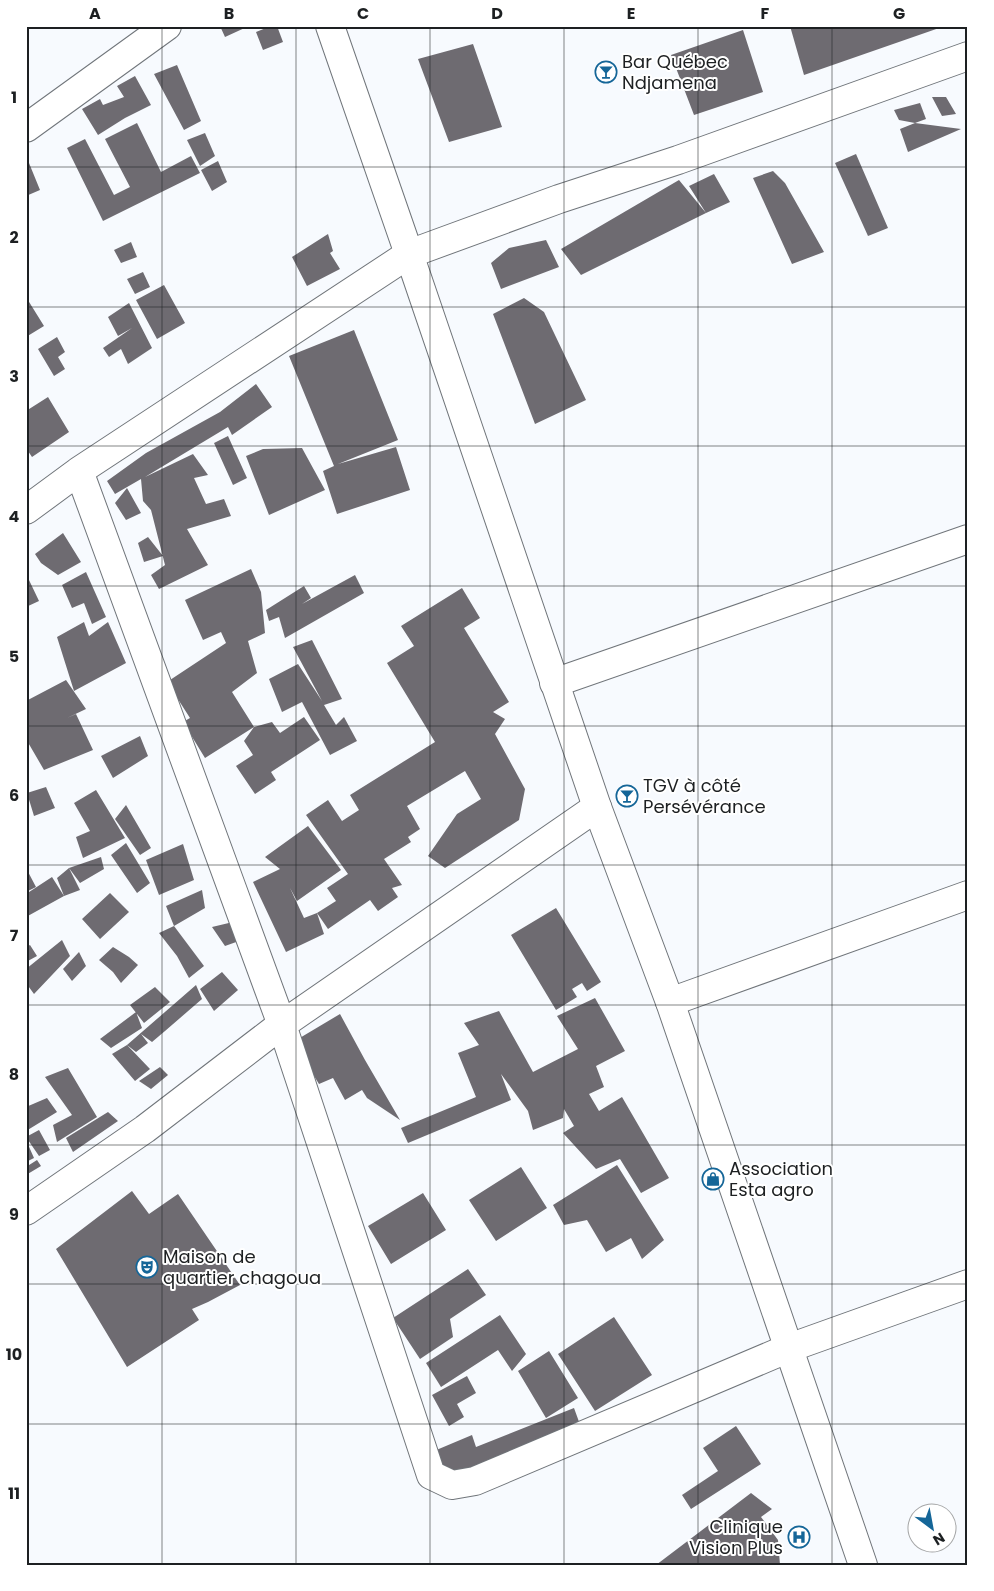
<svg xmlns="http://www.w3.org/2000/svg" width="994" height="1591" viewBox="0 0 994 1591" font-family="Poppins,sans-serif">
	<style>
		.building { fill: #6e6b71 }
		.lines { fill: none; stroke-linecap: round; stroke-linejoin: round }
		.street-casing { stroke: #70757a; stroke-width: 30 }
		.secondary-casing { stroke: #70757a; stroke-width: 30 }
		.street { stroke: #fff; stroke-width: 28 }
		.secondary { stroke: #fff; stroke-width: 28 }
		.grid { fill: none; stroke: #1d2022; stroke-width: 1; stroke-opacity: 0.55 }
		.labels { text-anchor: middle; stroke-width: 4; stroke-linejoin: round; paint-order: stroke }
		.poi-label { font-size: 18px; fill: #1d2022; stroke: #fff; text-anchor: start }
		.neatline { fill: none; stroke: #1d2022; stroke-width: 2 }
		.grid-label { font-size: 16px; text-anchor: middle; font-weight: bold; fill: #1d2022 }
	</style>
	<rect width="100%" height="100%" fill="#f7fafe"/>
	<path class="building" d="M220,26H249L225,37Z
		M271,26H277L283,42L263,50L256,32Z
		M790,26H942V27L804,75Z
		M743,30L763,92L694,115L671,55Z
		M473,44L502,127L449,142L418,59Z
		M177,65L201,121L184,130L154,74Z
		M135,76L151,105L125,118L98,135L82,109L100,99L103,105L124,97L117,86Z
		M932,97H946L956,114L942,116Z
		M920,103L926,119L915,123L899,120L894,110Z
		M137,123L161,172L191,156L200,173L103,221L67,148L85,139L114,195L130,187L105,139Z
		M915,123L961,129L908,152L900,129Z
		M205,133L215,156L200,166L187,140Z
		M856,154L888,228L868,236L835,163Z
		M218,161L227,182L212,191L201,170Z
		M29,163L40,190L26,196V164Z
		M773,171L785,183L824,252L792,264L753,178Z
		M714,174L730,202L706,213L689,186Z
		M679,180L706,213L581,275L561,249Z
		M328,234L333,251L330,253L340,269L307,286L292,257Z
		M546,240L559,267L501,289L491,263L509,248Z
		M131,242L137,257L121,263L114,250Z
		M143,272L150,287L135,294L127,279Z
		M164,285L185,323L157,339L136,300Z
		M26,297L44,326L26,337Z
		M524,298L544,312L586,400L535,424L493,314Z
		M129,303L152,348L128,364L121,349L109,357L103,348L132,328L118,336L108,317Z
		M354,330L398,440L338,464L396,447L410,490L337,514L323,471L334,466L289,356Z
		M57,337L65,352L58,357L65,369L54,376L38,349Z
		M256,384L272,407L232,435L228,427L145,477L193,454L208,475L194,478L206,504L224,499L231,516L187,529L208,565L159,589L151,575L165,565L151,510L143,501L141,479L115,494L107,481L146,453L220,412Z
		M48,397L69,432L32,457L26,448V431L29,429L26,425V411Z
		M228,436L247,478L233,485L214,443Z
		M302,448L325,490L269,515L246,456L263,449Z
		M127,488L141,513L126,520L115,503Z
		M63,533L81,562L58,575L41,563L35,554Z
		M148,537L163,556L144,562L138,543Z
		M251,569L261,592L265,633L248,641L257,673L232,692L254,727L272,722L280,733L304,717L320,740L271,772L276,780L255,794L236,766L253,755L244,741L254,727L205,758L183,722L190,718L167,682L226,643L221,632L203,640L185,600Z
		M86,572L106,617L92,624L84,603L72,608L62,585Z
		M355,575L364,593L285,638L279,617L269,621L266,610L304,586L311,598L302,604Z
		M29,580L39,601L26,607V581Z
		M462,588L480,618L464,628L509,702L493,712L505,719L495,734L525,789L519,820L445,868L428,856L457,814L481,799L465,771L407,806L420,829L408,837L411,842L384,859L402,885L392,888L398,897L378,911L370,900L328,929L317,913L336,901L327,888L348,874L306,815L328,800L342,821L359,810L350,795L435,742L387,663L414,646L401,626Z
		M84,622L89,636L108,622L126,663L74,691L57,637Z
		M312,640L342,699L324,705L336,725L344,717L357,741L330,755L302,702L282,712L269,679L298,664L322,701L293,647Z
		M66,680L86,709L67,718L76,714L93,750L44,770L26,739V701Z
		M140,736L148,756L113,778L101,756Z
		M46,787L55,808L34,816L27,793Z
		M96,790L125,838L83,858L76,837L90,831L74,803Z
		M126,805L151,848L140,855L115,819Z
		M308,826L341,870L297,901L290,888L304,918L317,913L324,934L286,952L253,882L280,869L265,857Z
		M126,843L150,883L137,893L111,855Z
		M183,844L194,880L159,895L146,860Z
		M101,857L104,869L80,883L69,868L80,890L64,896L26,917V894L52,877L64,896L57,878L69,868Z
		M26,868L36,887L26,892Z
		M202,890L205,908L174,926L204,966L189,978L177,956L159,933L174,926L166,906Z
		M110,893L129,912L100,939L82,919Z
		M556,908L601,982L587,991L582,983L572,989L577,997L556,1010L511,935Z
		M233,922L239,941L225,946L212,927Z
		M62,940L70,956L34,994L26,983V969Z
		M30,945L37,956L26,962V947Z
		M113,947L129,957L138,965L121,983L113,972L99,960Z
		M79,952L86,966L72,981L63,969Z
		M222,972L238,990L214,1011L200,989Z
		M196,985L202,999L165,1031L152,1042L141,1034L148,1043L136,1052L127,1045Z
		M155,987L170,1002L144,1023L130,1005Z
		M595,998L625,1051L596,1066L604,1087L589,1094L599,1111L622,1097L669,1178L641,1193L620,1159L596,1169L563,1133L574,1126L564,1109L563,1118L533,1130L528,1111L501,1074L511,1100L408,1143L401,1128L476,1097L458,1053L479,1045L464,1023L499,1011L533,1072L578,1049L557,1016Z
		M136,1012L142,1028L111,1048L100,1039Z
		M340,1014L365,1060L400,1120L367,1098L362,1090L345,1100L333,1078L319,1084L293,1042Z
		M127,1045L150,1069L135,1081L112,1054Z
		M160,1067L168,1075L151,1089L139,1081Z
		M68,1068L97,1117L57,1142L53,1125L72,1115L45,1077Z
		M47,1098L57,1112L26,1131V1107Z
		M108,1112L118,1121L73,1152L66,1138Z
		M39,1130L50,1150L39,1156L26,1137Z
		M26,1140L34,1158L26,1162Z
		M37,1160L41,1166L26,1175V1167Z
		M617,1165L664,1240L642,1259L631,1238L606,1252L587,1220L564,1225L553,1205Z
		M521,1167L547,1208L496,1241L469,1200Z
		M132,1191L149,1214L178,1194L240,1285L208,1302L192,1309L199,1320L127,1367L56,1249Z
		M423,1193L446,1230L391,1264L368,1226Z
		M468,1269L486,1295L450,1319L453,1337L420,1359L393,1318Z
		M500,1315L526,1354L512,1371L498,1350L441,1387L426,1363Z
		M614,1317L652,1375L595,1411L558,1354Z
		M549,1351L578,1398L546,1418L518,1371Z
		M467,1376L476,1393L457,1404L464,1417L449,1426L432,1395Z
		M574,1408L582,1430L447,1484L434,1451L472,1435L476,1447Z
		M736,1426L761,1464L691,1509L682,1495L718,1471L703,1448Z
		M751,1493L772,1509L761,1517L778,1540L780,1565H656Z"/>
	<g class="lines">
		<g class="street-casing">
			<path id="street" d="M26,128L167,26
				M79,471L282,1025L431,1475L452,1485L475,1481L789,1348L968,1284
				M26,510L79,471L409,254L559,199L678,160L968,56
				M554,683L968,539
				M670,1002L968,895
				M26,1211L145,1129L273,1031L597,807"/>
		</g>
		<g class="secondary-casing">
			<path id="secondary" d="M330,26L409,254L597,807L670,1002L863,1565"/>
		</g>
		<use href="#street" class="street"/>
		<use href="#secondary" class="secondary"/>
	</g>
	<path class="grid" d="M162,26V1565M296,26V1565M430,26V1565M564,26V1565M698,26V1565M832,26V1565M26,167H968M26,307H968M26,446H968M26,586H968M26,726H968M26,865H968M26,1005H968M26,1145H968M26,1284H968M26,1424H968"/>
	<defs>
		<g id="bar-ring" transform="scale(1.125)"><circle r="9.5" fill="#fff" stroke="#156698" stroke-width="1.5"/><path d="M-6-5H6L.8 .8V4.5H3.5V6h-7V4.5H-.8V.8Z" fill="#156698"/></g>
		<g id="shop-ring" transform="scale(1.125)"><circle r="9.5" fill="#fff" stroke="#156698" stroke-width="1.5"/><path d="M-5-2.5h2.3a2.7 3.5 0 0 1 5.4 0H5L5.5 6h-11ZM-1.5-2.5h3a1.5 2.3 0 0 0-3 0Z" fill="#156698"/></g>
		<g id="theatre-ring" transform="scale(1.125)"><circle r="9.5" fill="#fff" stroke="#156698" stroke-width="1.5"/><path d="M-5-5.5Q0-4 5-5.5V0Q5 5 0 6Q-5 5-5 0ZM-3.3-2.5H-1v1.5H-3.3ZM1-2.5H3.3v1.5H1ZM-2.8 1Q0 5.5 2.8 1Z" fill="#156698"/></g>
		<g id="hospital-ring" transform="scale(1.125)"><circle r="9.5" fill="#fff" stroke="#156698" stroke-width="1.5"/><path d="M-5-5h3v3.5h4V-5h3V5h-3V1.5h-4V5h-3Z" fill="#156698"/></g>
	</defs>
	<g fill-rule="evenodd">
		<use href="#bar-ring" x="606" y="72"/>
		<use href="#bar-ring" x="627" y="796"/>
		<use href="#shop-ring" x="713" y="1179"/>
		<use href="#theatre-ring" x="147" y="1267"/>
		<use href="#hospital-ring" x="799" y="1537"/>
	</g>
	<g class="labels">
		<g class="poi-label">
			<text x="622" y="68">Bar Québec<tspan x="622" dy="21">Ndjamena</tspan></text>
			<text x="643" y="792">TGV à côté<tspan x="643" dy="21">Persévérance</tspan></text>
			<text x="729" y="1175">Association<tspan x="729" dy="21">Esta agro</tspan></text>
			<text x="163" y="1263">Maison de<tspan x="163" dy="21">quartier chagoua</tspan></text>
			<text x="783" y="1533" text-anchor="end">Clinique<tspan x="783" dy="21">Vision Plus</tspan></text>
		</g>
	</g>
	<rect width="994" height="1591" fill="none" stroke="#ffffff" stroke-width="55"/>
	<g transform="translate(932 1528) rotate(148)"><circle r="24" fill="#ffffff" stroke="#a5a6a7"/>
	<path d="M0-4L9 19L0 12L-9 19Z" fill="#156698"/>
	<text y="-8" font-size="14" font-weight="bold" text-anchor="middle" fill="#1d2022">N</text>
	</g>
	<rect x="28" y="28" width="938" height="1536" class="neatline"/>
	<g class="grid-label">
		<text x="95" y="19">A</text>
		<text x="229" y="19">B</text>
		<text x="363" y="19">C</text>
		<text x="497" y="19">D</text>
		<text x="631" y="19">E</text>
		<text x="765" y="19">F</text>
		<text x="899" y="19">G</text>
		<text x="14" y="103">1</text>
		<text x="14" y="243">2</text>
		<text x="14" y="382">3</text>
		<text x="14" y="522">4</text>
		<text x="14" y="662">5</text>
		<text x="14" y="801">6</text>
		<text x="14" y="941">7</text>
		<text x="14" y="1080">8</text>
		<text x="14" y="1220">9</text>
		<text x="14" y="1360">10</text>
		<text x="14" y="1499">11</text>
	</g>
</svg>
